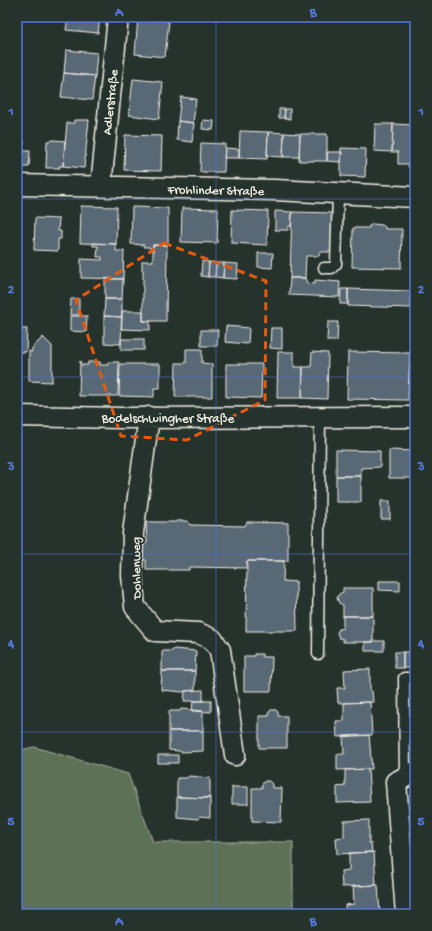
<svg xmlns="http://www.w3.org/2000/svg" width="432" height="931" viewBox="0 0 432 931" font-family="'Gochi Hand',sans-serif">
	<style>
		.green { fill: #5c7155; stroke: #a8b19e }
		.building { fill: #596774; stroke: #f4f1e8 }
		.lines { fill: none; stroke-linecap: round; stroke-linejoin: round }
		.lane-casing { stroke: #f4f1e8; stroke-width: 13 }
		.street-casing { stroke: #f4f1e8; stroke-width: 23 }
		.lane { stroke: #26332d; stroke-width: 10 }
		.street { stroke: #26332d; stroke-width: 20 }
		.marked { fill: none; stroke: #e8590c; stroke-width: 3; stroke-dasharray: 8 5; stroke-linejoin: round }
		.grid { fill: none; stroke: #5377dc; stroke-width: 1; stroke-opacity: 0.55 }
		.labels { text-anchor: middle; stroke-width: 3.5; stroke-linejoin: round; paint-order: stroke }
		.street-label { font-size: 13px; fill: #f4f1e8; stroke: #26332d }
		.neatline { fill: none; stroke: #5377dc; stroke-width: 1.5 }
		.grid-label { font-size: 13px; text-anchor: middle; font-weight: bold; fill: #5377dc }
	</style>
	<rect width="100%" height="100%" fill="#26332d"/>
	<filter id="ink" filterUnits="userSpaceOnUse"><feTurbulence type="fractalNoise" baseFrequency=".025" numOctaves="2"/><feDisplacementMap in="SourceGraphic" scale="8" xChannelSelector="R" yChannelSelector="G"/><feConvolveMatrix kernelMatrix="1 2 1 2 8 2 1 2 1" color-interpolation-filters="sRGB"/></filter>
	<g filter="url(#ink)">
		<path class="green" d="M34,747L128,774L153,842H293V914H17V751Z"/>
		<path class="building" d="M68,17H100L98,33L66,30Z
			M138,18L169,21L165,57L135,54Z
			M66,50L97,53L95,76L64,73Z
			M64,73L95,76L92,100L61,97Z
			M133,79L163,82L159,119L129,115Z
			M181,97L196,99L193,123L178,121Z
			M279,109H285L284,118H279Z
			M285,109H290V119L284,118Z
			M74,120H89L84,168L63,166L67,123H74Z
			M203,120L214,121L213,130L202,129Z
			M178,121L194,123L192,142L177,140Z
			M375,124H393L392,152L374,151Z
			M393,124L415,125V167H408L409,164H398V152H392Z
			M240,131L268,132L267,159L239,158Z
			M268,132L284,133L283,157L267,156Z
			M284,133L300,134L299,157H283Z
			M300,134H327V161H299Z
			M125,135L162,136L161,171L124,170Z
			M54,140L65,141L63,166H59L60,168H46L47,141Z
			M17,141H24L23,151H30L29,167H17Z
			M201,143L225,144L224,172H200Z
			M225,148L239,149V158H224Z
			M341,148L366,149L365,177L341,176Z
			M327,152H342L341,162L327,161Z
			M81,206L117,207L116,244L80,243Z
			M132,207L168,208V245H153V250H150V247H144V245L131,244Z
			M182,208L218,209L217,243L181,242Z
			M232,210L268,211L267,245L231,243Z
			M275,211L292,212L291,226H289L288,230H275Z
			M292,212L333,213L332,252H320L319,256H306L305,278H290Z
			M35,218L59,219L58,231H61V239H58V251L34,250Z
			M373,224L382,225L385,227V229H402L401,268L352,267L353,228H369V226Z
			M93,243L116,244V251H124L123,279L81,278V259L102,260V257H97L98,246H93Z
			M153,245H167L166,321H143V270H142V261H153Z
			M413,250H415V276H412Z
			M258,253H273L272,268L258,267Z
			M202,261L209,262L208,277L201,276Z
			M209,262L216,263L215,277H208Z
			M216,263H224L223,278L215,277Z
			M224,263L238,264L237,279L223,278Z
			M290,278H305L307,283L315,284V280L340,282L339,297L289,295Z
			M105,279H123L122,299H105Z
			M341,289H348V304H340Z
			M348,289L411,291V308L348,306Z
			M71,299H79V315H70Z
			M105,299H122V317L104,316Z
			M122,311H143V321H150V330L121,329Z
			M70,316H87L86,332L70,331Z
			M104,316L122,317L121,344L104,343Z
			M328,322H338L337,341H327Z
			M226,326L249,328L248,344L225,342Z
			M271,328H282V349L270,348Z
			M19,329H27L26,352H18Z
			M201,330H218L217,346H201Z
			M411,331H415V396L409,395Z
			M43,337L52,346V382L29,381V351L32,352V348Z
			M121,339H144V350H121Z
			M186,349H202V363L212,364V397H175L176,363H186Z
			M278,352H294V367H303L302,398H277Z
			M312,352L328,353L327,399L302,398L303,367H311Z
			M348,352L410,353L408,400L347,399Z
			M80,361L81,365H88V362H100V365H108V362H119L118,396H79Z
			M120,364H160V388H154V397L119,396Z
			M226,364H262L261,398L226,397Z
			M336,450L380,451V467L361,468V476H336Z
			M389,450L415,451V478H389Z
			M336,476H361V502H336Z
			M381,501H390V519H381Z
			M177,521H188L190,525L245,526L247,522L288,523V561H247L246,568L189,567V570H146V560H144L143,557V546H144V543H147L146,522H177Z
			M247,561H284L283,581L297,582L296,583L297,631H246Z
			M379,581H400V591L379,590Z
			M343,588H373V616H343V605L339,603L337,598L339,594L343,592Z
			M343,616H373V642H343V639L339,638L337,633L339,629L343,628Z
			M373,641H384V651H365V642H373Z
			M174,649L196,651L195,671H162V651H172Z
			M395,652H403V668H395Z
			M403,652H411V668H403Z
			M411,652H415V668H411Z
			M254,654H262V657H272L271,691H244V656H254Z
			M370,669V691H372L373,702L338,703L337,688H345L344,670Z
			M162,671H195V690L185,691L183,692L161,690Z
			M203,690V701H184L185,691Z
			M412,692H415V707L413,708Z
			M193,701H211V712L192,711Z
			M370,702L372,735L337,737L336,721H344V703Z
			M181,709L203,711V731H169V711H180Z
			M271,710H276L278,712V716H287V748H259V716H269V712Z
			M169,731H203V751L181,752L179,751L169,750Z
			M369,735L372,769L337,770V754H344L343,736Z
			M158,755H178V763H158Z
			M368,769L370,802L337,803V787L345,786V770Z
			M189,776L210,778V798L177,797V778H187Z
			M265,781H269L272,784V788H282L281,822L252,821V788H262V784Z
			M232,787H248V804H232Z
			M177,797L210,798V818L200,817L198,819L177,817Z
			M369,820V843H371L372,852L337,854L336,838L344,837V821Z
			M374,852L376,885L342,887L341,871L349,870V853Z
			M378,885L380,914H346L345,905L354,904L353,886Z"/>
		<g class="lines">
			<g class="lane-casing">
				<path id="lane" d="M324,268H332L336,264L338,193
					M318,654L320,417
					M405,777L404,678H415"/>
			</g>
			<g class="street-casing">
				<path id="street" d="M17,185L275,190L415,197
					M101,186L118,17
					M17,416L121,418L415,417
					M149,417L133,533L132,575L135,607L155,631L198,633L212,639L220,650L235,755
					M406,914L396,782L415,772"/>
			</g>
			<use href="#lane" class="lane"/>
			<use href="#street" class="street"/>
		</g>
	</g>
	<path class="marked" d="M164,243L266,281L265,400L187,440L121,436L76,300Z"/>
	<path class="grid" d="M216,17V914M17,199H415M17,377H415M17,554H415M17,732H415"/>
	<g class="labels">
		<g class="street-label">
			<text transform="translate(109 102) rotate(-84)" y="5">Adlerstraße</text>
			<text transform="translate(216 189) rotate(1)" y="5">Frohlinder Straße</text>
			<text x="168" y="422">Bodelschwingher Straße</text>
			<text transform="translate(135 568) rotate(-91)" y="5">Dohlenweg</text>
		</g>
	</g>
	<rect width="432" height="931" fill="none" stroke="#26332d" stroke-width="44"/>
	<rect x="22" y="22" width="388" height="887" class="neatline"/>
	<g class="grid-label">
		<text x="119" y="16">A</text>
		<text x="313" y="16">B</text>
		<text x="11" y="115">1</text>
		<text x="421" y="115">1</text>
		<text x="11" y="293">2</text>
		<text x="421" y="293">2</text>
		<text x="11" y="470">3</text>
		<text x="421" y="470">3</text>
		<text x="11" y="647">4</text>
		<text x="421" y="647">4</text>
		<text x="11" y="825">5</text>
		<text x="421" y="825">5</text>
		<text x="119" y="925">A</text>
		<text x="313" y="925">B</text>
	</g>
</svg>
